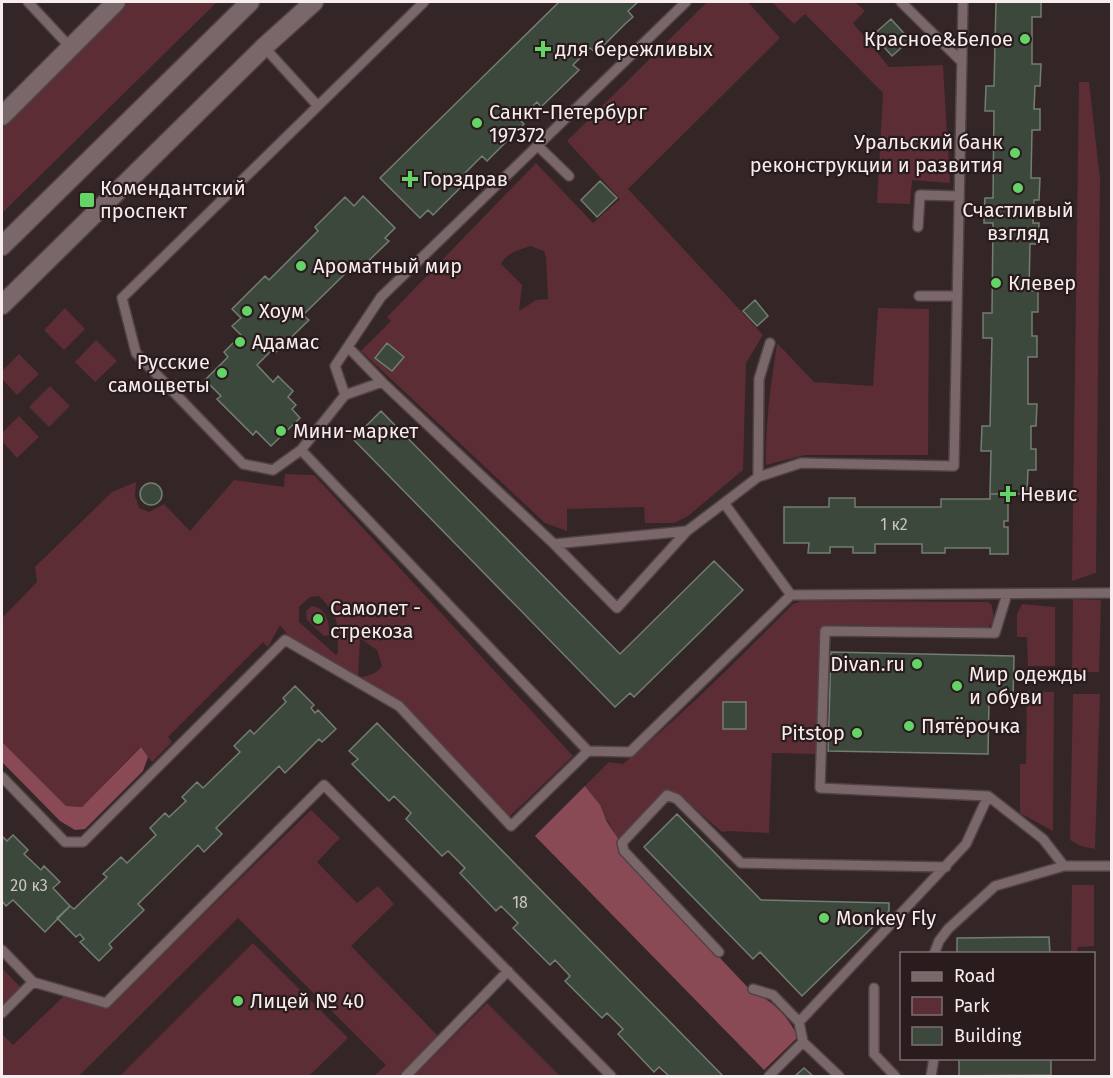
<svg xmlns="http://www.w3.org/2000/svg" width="1113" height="1078" viewBox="0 0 1113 1078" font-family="'Fira Sans',sans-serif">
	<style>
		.green { fill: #5c2d35; fill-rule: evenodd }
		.forest { fill: #894a55 }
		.building { fill: #3d483c; stroke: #727e71; stroke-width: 1.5 }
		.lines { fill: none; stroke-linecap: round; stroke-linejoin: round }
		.lane-casing { stroke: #514345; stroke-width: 12 }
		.street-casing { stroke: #514345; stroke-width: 21 }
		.secondary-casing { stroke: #514345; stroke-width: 21 }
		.lane { stroke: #7a676a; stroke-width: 9 }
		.street { stroke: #7a676a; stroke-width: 18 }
		.secondary { stroke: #7a676a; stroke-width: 18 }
		.poi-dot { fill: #65d467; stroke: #2a1b1d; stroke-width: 2 }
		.labels { text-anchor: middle; stroke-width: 4.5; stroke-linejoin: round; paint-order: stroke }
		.number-label { font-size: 16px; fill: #c9c4c2 }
		.poi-label { font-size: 20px; fill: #f8edee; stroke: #2a1b1d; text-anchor: start }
	</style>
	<rect width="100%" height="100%" fill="#342527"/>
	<path class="green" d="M122,2H217L2,213V129Z
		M707,2H748L780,38L628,189L763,335L746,363L743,470L688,516L674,523H645L644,507L567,509V531L545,523L361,351L391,321L387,317L536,163L593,223L620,199L567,141ZM530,246L544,251L546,258L548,299L536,300L519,311L522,285L501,264C506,253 520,250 530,246Z
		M772,2H855L865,11L853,23L889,67L943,65L950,183L912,180L910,204L877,203L883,93L805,14L794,24Z
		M1079,82H1089L1100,179L1096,573L1072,581Z
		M65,308L85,329L64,350L44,330Z
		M878,308L929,309L928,455H805L766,465C765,424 771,384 777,343L814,382L873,386Z
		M96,340L117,361L95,382L75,362Z
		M19,354L39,374L17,395L2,379V371Z
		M50,386L70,406L49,427L29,407Z
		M19,416L39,437L17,458L2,441V433Z
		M285,474L314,475L573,756L509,817L401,705L291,639L280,625L268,647L263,642L168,737L172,742L152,762L140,747L82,807L66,806L2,742V618L37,582L35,567L112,492L136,482L135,496L139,508L149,512L164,504L190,531L234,480L284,487ZM319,596C341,619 337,622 338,653L336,655L299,622V607L310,597ZM360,638L377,650L382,666C376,675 368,675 358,678Z
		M1073,599L1101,600L1099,672H1072Z
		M801,601L987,602L991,604C994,614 996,621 987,628L824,625L821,634L817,754L772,753L769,833L729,831L722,832L679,795L665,791L619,840C607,822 599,803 585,786L609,762L623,764C683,715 738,659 793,604Z
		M1022,604L1055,607V666H1028L1027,637H1017V614Z
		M312,606C326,608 330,622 329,635L324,636L307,620L306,611Z
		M1027,691L1054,692L1053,831L1020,813V764H1026Z
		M1073,694H1100L1095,849L1081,846L1070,840Z
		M311,810L340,838L317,862L357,903L378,886L394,904L351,946L439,1037L399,1076H374L386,1065L238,918L79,1076H2V1034L13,1045L65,995L109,1006Z
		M1072,885H1094V946L1078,947L1077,953H1071Z
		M253,943L348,1038L309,1076H120Z
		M2,968L24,991L2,1013Z
		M487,1003L560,1076H414Z"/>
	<path class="forest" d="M2,742L66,806L82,807L141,747L148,757L143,771L85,829L75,830L60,821L2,762Z
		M585,786L600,805L607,822L619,840L622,854L753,993C773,1000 789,1018 798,1037L764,1070L535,836Z"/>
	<path class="building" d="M559,2H638L628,11L633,17L625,24L596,53L590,48L573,65L579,70L541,107L537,102L519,119L524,124L487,161L482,156L465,173L470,178L433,215L428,210L420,218L380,178Z
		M996,2H1041V17H1032V64H1041L1040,86H1035L1034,109H1040V130H1032L1031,178H1040L1039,200H1034L1033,223H1039V244H1030L1029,291H1038V312H1032V336H1037V357H1028V404H1037L1036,426H1031V449H1036V470H1028L1027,494H990L991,451H981L982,426H990L992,338H983V313H992L993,223H984V211L985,198H993L994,111H985L986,86H994Z
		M891,19L910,40L892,56L873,35Z
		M600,181L617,198L597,217L581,200Z
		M363,196L395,228L385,238L389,241L358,271L353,266L303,315L309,320L275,353L272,350L257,365L273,382L278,376L293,391L288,397L296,405L292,409L300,418L271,446L256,431L253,435L217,399L221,396L205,380L228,357L224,352L241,335L232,326L241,318L232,309L265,276L269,280L318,231L315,227L345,197L354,206Z
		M755,300L768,316L757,326L743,311Z
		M387,343L404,357L392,371L375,358Z
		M381,411L620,654L714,561L743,590L634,697L630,693L615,707L353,439Z
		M140 494a11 11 0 1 1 22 0a11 11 0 1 1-22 0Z
		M990,494H1008V521H1004V527H1008V554H990V548H945V553H922V544H875V553H853V547H830V553H808L809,543H784V507H829V498H855V507H941V499H990Z
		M831,652L1014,656L1013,701H989L988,754L828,751Z
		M295,686L314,705L311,708L315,713L318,710L336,729L322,742L319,739L285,773L279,766L216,828L222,834L204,852L198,845L138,904L144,910L109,944L112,948L99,961L80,942L84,939L80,934L76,937L57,918L70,906L74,909L107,877L103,874L121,857L127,863L156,835L150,828L165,813L169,817L186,801L182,797L197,782L203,788L240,752L234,746L250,730L254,734L286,702L283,698Z
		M723,702H746V729H723Z
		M377,723L723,1076H669L659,1067L654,1072L618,1034L623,1029L607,1013L602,1018L565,981L570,976L555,960L550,965L513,928L518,923L501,906L496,911L460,873L465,868L448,851L442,856L406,819L411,813L394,796L389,801L352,764L358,759L349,751Z
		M677,814L761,900L889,903V911L802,996L760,952L753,959L644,847Z
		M13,835L28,850L24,854L41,870L44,866L60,882L53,888L70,906L45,932L13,900L6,906L2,901V836L7,841Z
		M1049,937L1050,954H957V938Z
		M959,1058H1051V1075L959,1076Z
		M804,1068L813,1076H795Z"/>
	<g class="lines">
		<g class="lane-casing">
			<path id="lane" d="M28,2L70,47
				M424,2L122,298L136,353L243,464L273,470L301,450L588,751L630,752L791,595L1112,593
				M901,2L962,62
				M264,47L317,105
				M538,146L569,176
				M918,227L920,195L959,196
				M919,296H957
				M348,347L382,382
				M345,395L382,382L554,544L617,608L687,531L724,503
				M301,450L345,395L335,366L381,297L686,2
				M758,477L759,379L770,343
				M554,544L687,531
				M1007,594L995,633L825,631L820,788L988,796L1043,839L1064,866H1112
				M791,595L724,503L758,477L801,463L954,466L963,2
				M2,777L65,842H83L285,640L399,706L511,826L588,751
				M2,950L33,982L106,1003L324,785L611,1076
				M719,952L624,851L622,843L667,795L677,799L741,863L946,867
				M934,954L939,941L948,929L995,886L1064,866
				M874,988V1054L895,1076
				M753,989L773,995L799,1022L803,1042
				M2,1013L33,982
				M799,1022L966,844L988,796
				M406,1076L508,971
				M769,1076L803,1042L839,1076
				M931,1076L934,1058"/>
		</g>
		<g class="street-casing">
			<path id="street" d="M2,116L116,2"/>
		</g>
		<g class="secondary-casing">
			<path id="secondary" d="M2,246L250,2
				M2,305L264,47L314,2"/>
		</g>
		<use href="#lane" class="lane"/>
		<use href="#street" class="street"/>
		<use href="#secondary" class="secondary"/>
	</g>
	<g class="poi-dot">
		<circle cx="1025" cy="39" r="6"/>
		<path d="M540 40h6v6h6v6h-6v6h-6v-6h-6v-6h6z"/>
		<circle cx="477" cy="123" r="6"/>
		<circle cx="1015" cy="153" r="6"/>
		<path d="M407 170h6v6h6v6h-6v6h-6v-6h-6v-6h6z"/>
		<circle cx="1018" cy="188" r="6"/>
		<rect x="79" y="192" width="16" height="16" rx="3"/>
		<circle cx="301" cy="266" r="6"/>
		<circle cx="996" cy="283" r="6"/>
		<circle cx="247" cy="311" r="6"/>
		<circle cx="240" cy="342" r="6"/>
		<circle cx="222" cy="373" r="6"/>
		<circle cx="281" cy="431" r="6"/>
		<path d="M1005 485h6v6h6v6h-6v6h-6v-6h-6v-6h6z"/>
		<circle cx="318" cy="619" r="6"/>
		<circle cx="917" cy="664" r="6"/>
		<circle cx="957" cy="686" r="6"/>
		<circle cx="909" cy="726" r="6"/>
		<circle cx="857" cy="733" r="6"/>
		<circle cx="824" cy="918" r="6"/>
		<circle cx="238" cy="1001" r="6"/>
	</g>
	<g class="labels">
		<g class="number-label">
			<text x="894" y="530">1 к2</text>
			<text x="29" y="891">20 к3</text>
			<text x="520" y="908">18</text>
		</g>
		<g class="poi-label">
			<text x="1013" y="46" text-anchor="end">Красное&amp;Белое</text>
			<text x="555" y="56">для бережливых</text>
			<text x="489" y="119">Санкт-Петербург<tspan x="489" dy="23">197372</tspan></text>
			<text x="1003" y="149" text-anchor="end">Уральский банк<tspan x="1003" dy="23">реконструкции и развития</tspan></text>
			<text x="422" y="186">Горздрав</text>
			<text x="100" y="195">Комендантский<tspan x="100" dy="23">проспект</tspan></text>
			<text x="1018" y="217" text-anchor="middle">Счастливый<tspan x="1018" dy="23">взгляд</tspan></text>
			<text x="313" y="273">Ароматный мир</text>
			<text x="1008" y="290">Клевер</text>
			<text x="259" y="318">Хоум</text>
			<text x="252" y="349">Адамас</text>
			<text x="210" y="369" text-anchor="end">Русские<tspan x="210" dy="23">самоцветы</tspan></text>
			<text x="293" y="438">Мини-маркет</text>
			<text x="1020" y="501">Невис</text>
			<text x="330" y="615">Самолет -<tspan x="330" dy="23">стрекоза</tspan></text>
			<text x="905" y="671" text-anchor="end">Divan.ru</text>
			<text x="969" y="681">Мир одежды<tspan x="969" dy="23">и обуви</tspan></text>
			<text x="921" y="733">Пятёрочка</text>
			<text x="845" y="740" text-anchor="end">Pitstop</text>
			<text x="836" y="925">Monkey Fly</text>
			<text x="250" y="1008">Лицей № 40</text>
		</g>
	</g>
	<rect width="1113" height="1078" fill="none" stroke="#f8edee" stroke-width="6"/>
	<rect x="900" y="952" width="195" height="108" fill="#2a1b1d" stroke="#7c6f71" stroke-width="1.5"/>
	<rect x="912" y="972" width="30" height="9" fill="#7a676a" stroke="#7c6f71" stroke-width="1.5"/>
	<text x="954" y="982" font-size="18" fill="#f8edee">Road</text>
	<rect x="912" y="997" width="30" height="18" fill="#5c2d35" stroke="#7c6f71" stroke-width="1.5"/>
	<text x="954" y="1012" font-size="18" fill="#f8edee">Park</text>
	<rect x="912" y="1027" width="30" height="18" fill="#3d483c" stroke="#7c6f71" stroke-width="1.5"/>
	<text x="954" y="1042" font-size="18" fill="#f8edee">Building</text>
</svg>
